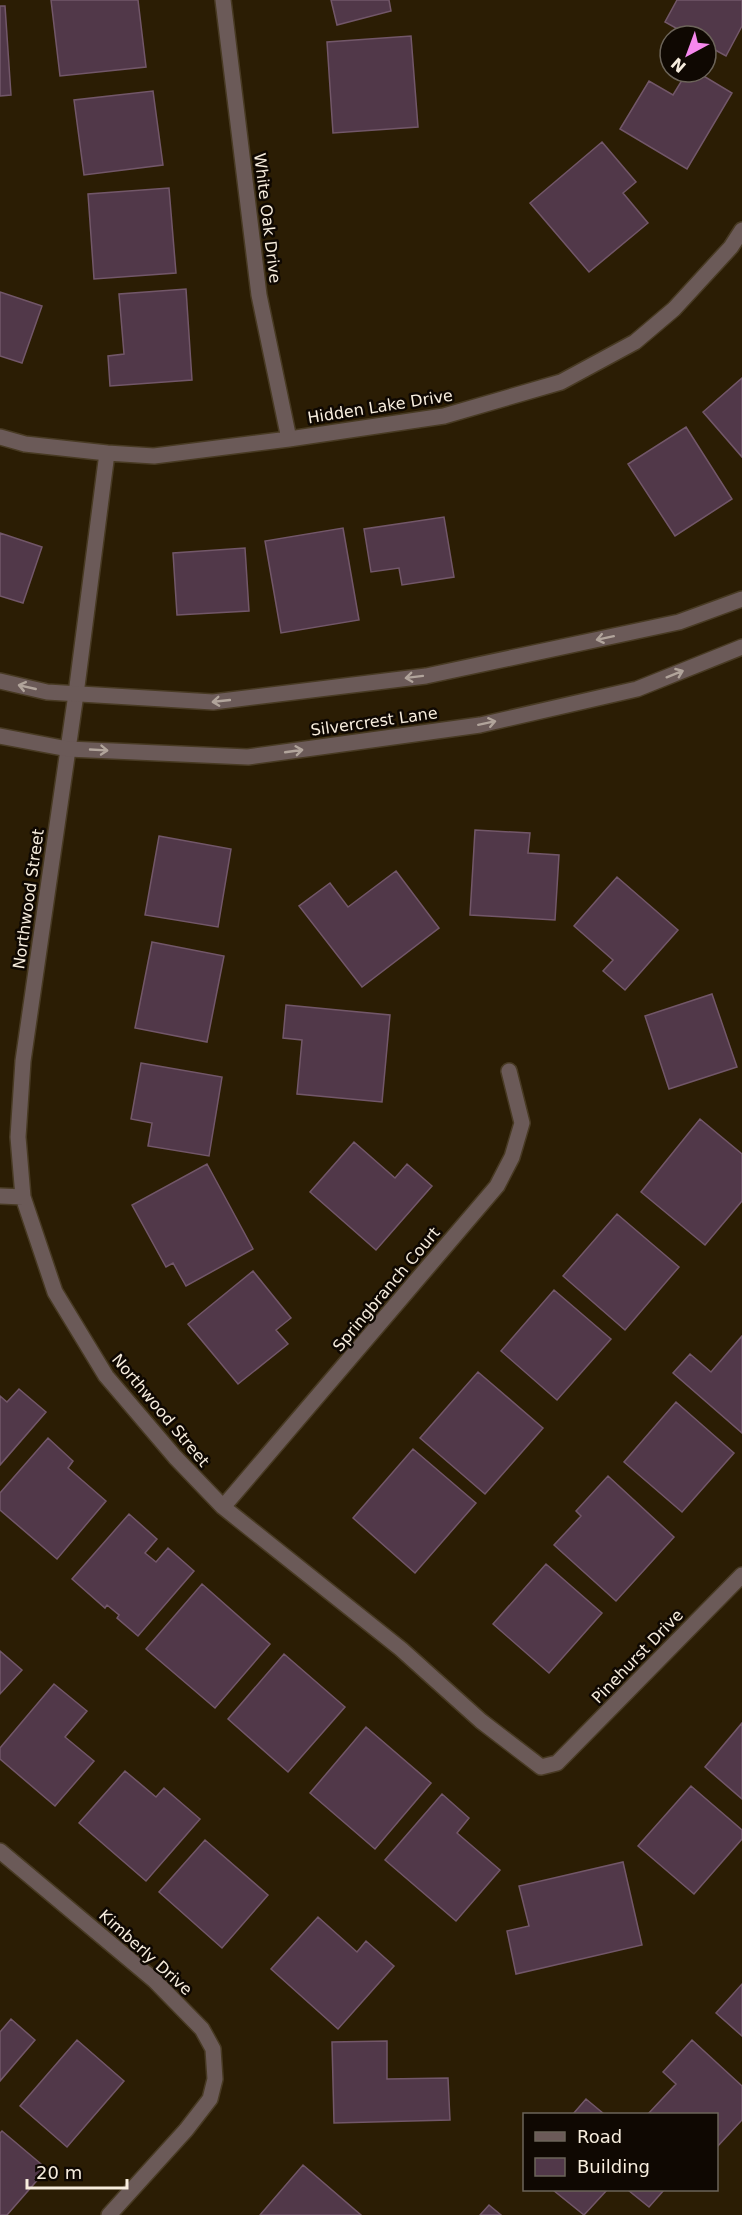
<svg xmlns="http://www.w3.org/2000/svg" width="742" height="2215" viewBox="0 0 742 2215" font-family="'DejaVu Sans',sans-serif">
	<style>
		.building { fill: #513849; stroke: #725769; stroke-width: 1.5 }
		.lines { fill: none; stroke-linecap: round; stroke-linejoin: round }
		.minor-casing { stroke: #483a23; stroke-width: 18 }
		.tertiary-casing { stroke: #483a23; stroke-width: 18 }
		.minor { stroke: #6b5a58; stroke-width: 15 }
		.tertiary { stroke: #6b5a58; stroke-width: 15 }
		.oneway { stroke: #b1a49b }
		.labels { text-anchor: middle; stroke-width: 5; stroke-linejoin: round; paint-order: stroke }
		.street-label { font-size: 16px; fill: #f7edde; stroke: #0f0802 }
	</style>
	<rect width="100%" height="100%" fill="#2b1d04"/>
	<path class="building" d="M51,0H138L146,67L60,76Z
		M331,0H389L391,11L337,25Z
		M677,0H742V26L726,56L706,45V36H690L665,22Z
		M0,6H5L11,95L0,96Z
		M411,36L418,127L333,133L327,42Z
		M687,72H697L732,93L687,169L620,129L649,81L673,95Z
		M153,91L163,165L84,175L74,100Z
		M602,142L636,182L623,193L648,223L589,272L530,203Z
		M169,188L176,273L94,279L88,194Z
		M186,289L192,380L110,386L108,356L124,354L119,294Z
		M0,292L42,306L22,363L0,356Z
		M742,378V457L703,412Z
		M686,427L732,499L675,536L628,464Z
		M444,517L454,577L402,585L399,568L371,572L364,529Z
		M343,528L359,620L281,633L265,541Z
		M0,533L42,547L23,603L0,596Z
		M245,548L249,611L177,615L173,553Z
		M475,830L530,833L528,853L559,855L555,920L470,915Z
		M159,836L231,849L218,927L145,915Z
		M396,871L439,928L362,987L299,906L330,883L348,907Z
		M617,877L678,930L625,990L603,971L613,960L574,926Z
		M152,942L224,956L207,1042L135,1028Z
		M712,994L737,1067L669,1089L645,1016Z
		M286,1005L390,1015L382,1102L297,1094L302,1040L283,1038Z
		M141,1063L222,1077L209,1156L148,1146L152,1123L131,1119Z
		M700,1119L742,1154V1201L705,1245L641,1192Z
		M354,1142L395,1178L407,1164L432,1186L376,1250L310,1192Z
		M207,1164L253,1249L186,1286L173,1263L166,1267L132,1205Z
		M617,1214L679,1267L625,1330L563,1276Z
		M253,1271L291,1318L276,1330L288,1344L238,1384L188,1324Z
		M554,1290L611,1339L557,1400L501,1351Z
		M742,1336V1433L673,1373L690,1354L711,1372Z
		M478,1372L543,1428L485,1494L420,1438Z
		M19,1389L46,1412L0,1465V1396L7,1402Z
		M676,1402L734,1453L682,1512L624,1462Z
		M48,1438L73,1461L68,1468L106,1501L57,1559L0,1510V1493Z
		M413,1449L476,1503L415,1573L353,1518Z
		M608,1476L674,1537L616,1601L554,1545L581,1516L576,1511Z
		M129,1514L157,1539L145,1553L156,1562L168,1548L194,1571L138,1636L117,1618L119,1615L107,1605L105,1608L72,1579Z
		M546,1564L602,1613L549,1673L493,1624Z
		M202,1584L270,1644L215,1708L146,1649Z
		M0,1651L22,1670L0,1694Z
		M284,1654L345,1707L288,1772L228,1719Z
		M54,1684L87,1711L65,1737L94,1761L55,1806L0,1759V1748Z
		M742,1723V1799L705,1767Z
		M366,1727L431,1783L375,1849L310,1793Z
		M125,1771L156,1797L164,1788L200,1819L146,1881L79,1823Z
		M691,1786L742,1830V1839L694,1894L638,1846Z
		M442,1794L469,1818L457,1833L500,1870L456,1921L385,1860Z
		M205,1840L268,1895L222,1948L159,1892Z
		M623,1862L642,1945L516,1974L507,1931L529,1926L519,1886Z
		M318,1917L357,1952L366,1941L394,1966L338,2029L271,1969Z
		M742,1984V2036L716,2013Z
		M11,2019L35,2040L0,2081V2032Z
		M77,2040L124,2081L67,2147L20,2106Z
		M692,2040L742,2086V2120L716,2148V2114H648L676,2084L663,2072Z
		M387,2041V2079L448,2078L450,2120L334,2123L332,2042Z
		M586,2099L604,2114H573Z
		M2,2131L47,2169L7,2215H0V2133Z
		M303,2165L361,2215H260Z
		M553,2190H607L584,2215Z
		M628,2190H664L649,2207Z
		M489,2205L501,2215H480Z"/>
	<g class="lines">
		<g class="minor-casing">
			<path id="minor" d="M223,0L259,295L289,439
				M0,437L25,444L107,453L154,456L289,439L444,416L561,382L635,342L674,309L731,247L742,230
				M107,453L76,694L23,1061L18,1137L23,1197L55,1292L106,1376L175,1457L223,1507L401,1649L481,1721L541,1767L557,1763L742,1575
				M0,1196L23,1197
				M223,1507L497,1186L512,1157L522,1123L509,1071
				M0,1851L154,1980L202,2029L213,2049L215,2079L210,2099L186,2130L109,2215"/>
		</g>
		<g class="tertiary-casing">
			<path id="tertiary" d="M0,681L47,692L213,702L426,676L679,622L742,599
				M0,736L68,749L248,757L480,725L637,689L742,647"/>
		</g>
		<use href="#minor" class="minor"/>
		<use href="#tertiary" class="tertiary"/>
	</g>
	<defs><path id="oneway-shaft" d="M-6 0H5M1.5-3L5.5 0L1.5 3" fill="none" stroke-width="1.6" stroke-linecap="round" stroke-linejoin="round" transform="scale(1.5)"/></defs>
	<g class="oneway">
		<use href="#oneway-shaft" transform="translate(605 638) rotate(168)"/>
		<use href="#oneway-shaft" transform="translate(675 674) rotate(-22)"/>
		<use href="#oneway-shaft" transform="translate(414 677) rotate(173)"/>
		<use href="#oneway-shaft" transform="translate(27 687) rotate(-167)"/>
		<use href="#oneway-shaft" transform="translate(221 701) rotate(174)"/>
		<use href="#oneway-shaft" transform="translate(487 723) rotate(-12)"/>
		<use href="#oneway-shaft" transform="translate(99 750) rotate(3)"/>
		<use href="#oneway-shaft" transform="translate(294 751) rotate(-8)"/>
	</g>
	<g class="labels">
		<g class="street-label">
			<text transform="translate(268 218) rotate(83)" y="6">White Oak Drive</text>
			<text transform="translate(380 406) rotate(-9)" y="6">Hidden Lake Drive</text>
			<text transform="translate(374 721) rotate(-8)" y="6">Silvercrest Lane</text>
			<text transform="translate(28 899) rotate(-82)" y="6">Northwood Street</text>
			<text transform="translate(386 1289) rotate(-50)" y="6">Springbranch Court</text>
			<text transform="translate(161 1410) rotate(50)" y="6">Northwood Street</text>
			<text transform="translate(637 1656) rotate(-46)" y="6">Pinehurst Drive</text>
			<text transform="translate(146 1952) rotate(42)" y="6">Kimberly Drive</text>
		</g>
	</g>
	<rect x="523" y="2113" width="195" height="78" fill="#0f0802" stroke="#6c645a" stroke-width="1.5"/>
	<rect x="535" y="2132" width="30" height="9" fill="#6b5a58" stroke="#6c645a" stroke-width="1.5"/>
	<text x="577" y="2143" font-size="18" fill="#f7edde">Road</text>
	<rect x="535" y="2158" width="30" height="18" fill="#513849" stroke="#6c645a" stroke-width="1.5"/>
	<text x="577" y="2173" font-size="18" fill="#f7edde">Building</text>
	<g transform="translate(688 54) rotate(221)"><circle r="28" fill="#0f0802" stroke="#6c645a" stroke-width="1.5"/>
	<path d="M0-4.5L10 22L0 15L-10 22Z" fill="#f688ed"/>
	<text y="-9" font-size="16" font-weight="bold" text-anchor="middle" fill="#f7edde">N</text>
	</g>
	<path d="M27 2179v9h100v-9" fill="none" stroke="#f7edde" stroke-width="3"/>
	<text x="36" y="2179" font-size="18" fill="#f7edde" stroke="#0f0802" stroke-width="4.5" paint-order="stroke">20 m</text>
</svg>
